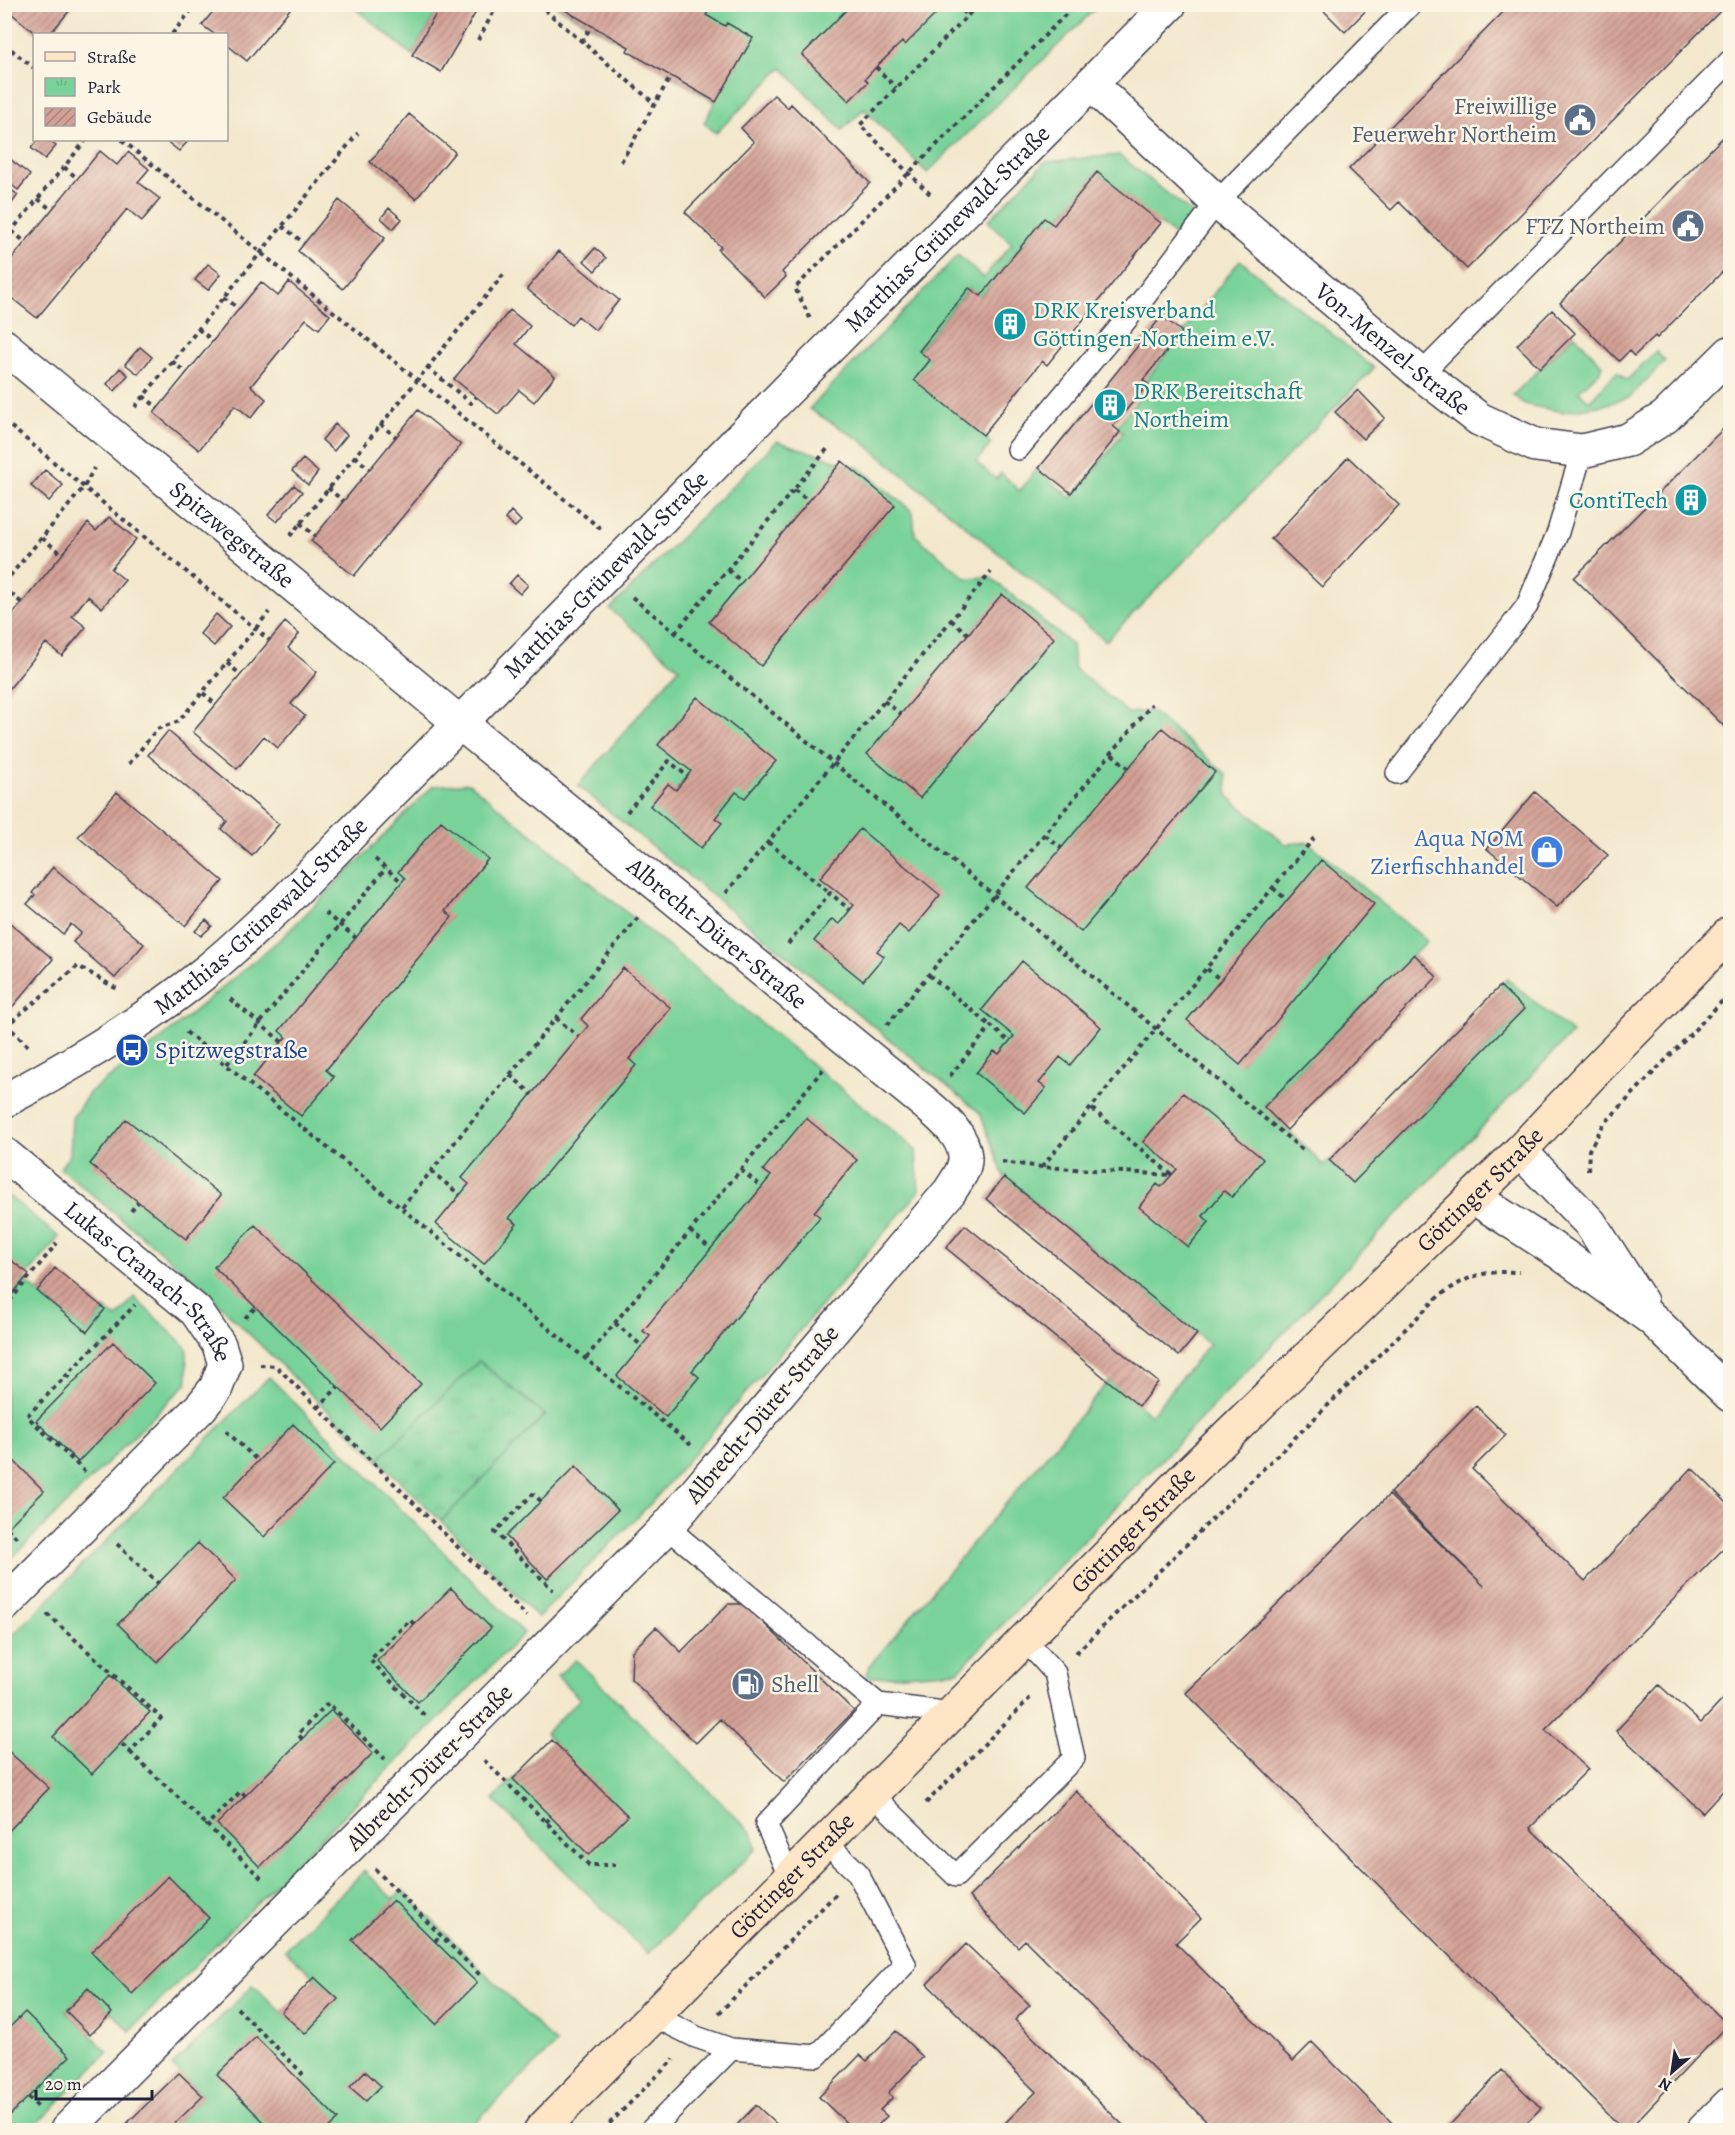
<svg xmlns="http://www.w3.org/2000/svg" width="1735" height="2135" viewBox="0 0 1735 2135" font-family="Alegreya,serif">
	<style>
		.grass { fill: #78d299; stroke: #4d7a6a; stroke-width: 1.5 }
		.park { fill: url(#park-tufts); stroke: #4d7a6a; stroke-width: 1.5 }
		.building { fill: url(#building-hatch) }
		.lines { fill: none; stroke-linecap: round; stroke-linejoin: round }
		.lane-casing { stroke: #414051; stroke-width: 24 }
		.street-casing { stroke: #414051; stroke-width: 36 }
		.secondary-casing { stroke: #414051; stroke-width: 36 }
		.path { stroke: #414051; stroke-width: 4; stroke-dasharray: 4.5 4.5; stroke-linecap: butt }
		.lane { stroke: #fff; stroke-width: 21 }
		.street { stroke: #fff; stroke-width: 33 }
		.secondary { stroke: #fde5c5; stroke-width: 33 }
		.labels { text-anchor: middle; stroke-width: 5; stroke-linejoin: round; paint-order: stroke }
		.service-label { font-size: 24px; fill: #4e5e75; stroke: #fcf5e5; text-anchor: end }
		.street-label { font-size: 24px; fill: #22223b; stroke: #fcf5e5 }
		.culture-label { font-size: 24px; fill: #0d838f; stroke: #fcf5e5; text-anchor: start }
		.shop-label { font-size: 24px; fill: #366cbe; stroke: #fcf5e5; text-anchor: end }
		.transit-label { font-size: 24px; fill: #164399; stroke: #fcf5e5; text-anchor: start }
	</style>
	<defs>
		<pattern id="park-tufts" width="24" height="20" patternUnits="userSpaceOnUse" patternTransform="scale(1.5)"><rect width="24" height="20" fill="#78d299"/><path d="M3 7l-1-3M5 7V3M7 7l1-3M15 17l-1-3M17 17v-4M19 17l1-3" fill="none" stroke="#68b485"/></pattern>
		<pattern id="building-hatch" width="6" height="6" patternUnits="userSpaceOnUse" patternTransform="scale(1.5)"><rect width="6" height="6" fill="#d4a196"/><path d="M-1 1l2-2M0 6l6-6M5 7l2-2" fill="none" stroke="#ac837c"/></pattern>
	</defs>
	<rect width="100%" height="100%" fill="#fcf5e5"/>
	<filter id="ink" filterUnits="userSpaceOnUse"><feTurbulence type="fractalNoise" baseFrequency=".0167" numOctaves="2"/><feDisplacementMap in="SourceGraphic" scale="12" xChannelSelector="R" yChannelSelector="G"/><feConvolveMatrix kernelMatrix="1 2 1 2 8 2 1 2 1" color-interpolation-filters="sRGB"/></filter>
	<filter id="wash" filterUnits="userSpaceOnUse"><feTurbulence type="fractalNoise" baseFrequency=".008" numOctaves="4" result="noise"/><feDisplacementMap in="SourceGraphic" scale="24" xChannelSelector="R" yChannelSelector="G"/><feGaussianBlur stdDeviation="1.35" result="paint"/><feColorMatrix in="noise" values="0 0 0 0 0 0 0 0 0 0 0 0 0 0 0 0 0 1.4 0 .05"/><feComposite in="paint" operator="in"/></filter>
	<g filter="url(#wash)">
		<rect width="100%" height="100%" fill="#f3e8cd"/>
		<path class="grass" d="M407,5H441L412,55L351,5Z
			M554,5H1099L927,173L864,109L842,130L782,68L716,133L704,123L715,102L671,76L629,47Z
			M1119,155L1193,214L1174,235L1097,172L1054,225L1044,218L981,296L969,288L919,350L930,360L991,444L976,462L996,479L1001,473L1020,491L1036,469L1072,498L1123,433L1117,426L1149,386L1146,380L1240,260L1374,368L1106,641L859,439L809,409L958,255L983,278L1012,244L988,221L1045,162Z
			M1575,335L1602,365L1600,371L1579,391L1589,401L1617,372L1627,380L1656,351L1665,361L1630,397L1604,405L1562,412L1524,404L1513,395Z
			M777,441L859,468L913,512L915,535L966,578L990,577L1072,645L1074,668L1128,713L1151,711L1226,774L1228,796L1285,844L1308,842L1427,941L1264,1106L1323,1165L1329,1160L1353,1183L1524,1010L1500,986L1507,979L1572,1033L958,1671L866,1678L870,1665L1109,1381L1151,1415L1209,1344L1004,1177L980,1113L578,786L679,668L610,609Z
			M469,783L916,1150L919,1192L652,1502L538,1617L441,1521L545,1415L479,1361L378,1460L191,1277L60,1168L70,1155L72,1118L90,1092L155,1044L284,936L433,786Z
			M5,1193L59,1237L24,1280L26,1282L87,1332L105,1309L117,1318L134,1297L187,1348V1383L5,1565Z
			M269,1377L524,1633L130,2031L88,1989L66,2011L108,2052L31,2130H5L4,1979L6,1977L5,1975V1643Z
			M576,1660L753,1834L756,1849L648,1954L493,1799L552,1741L545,1733L580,1699L557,1676Z
			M364,1871L393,1899L402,1890L556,2044L467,2130H168L203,2096L172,2066L253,1985L305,2034L338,1999L285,1950Z"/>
		<path class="park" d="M479,1361L545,1415L441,1521L378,1460Z"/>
		<g id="blocks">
			<path class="building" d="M5,4H75L50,34H36L5,8Z
				M219,4H285L290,9L247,61L226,44V34H214L202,25Z
				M554,4H695L708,12L706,15L725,26L727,23L753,38L716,102L627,51L629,47Z
				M852,4H939L935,8L938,12L905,45L902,42L876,67L865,79L868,82L849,101L802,55Z
				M1317,4H1372L1345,32Z
				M1511,4H1727L1467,269L1399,202L1391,210L1349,169Z
				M441,5H480L441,72L412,55Z
				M774,95L788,108L791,104L870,183L782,272L786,277L765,297L718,250L721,247L685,212L754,142L741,128Z
				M409,114L455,152L416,199L370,162Z
				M1730,130V264L1657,338L1655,336L1634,356L1629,351L1619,361L1560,303Z
				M38,140H47L56,146L45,159L31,148Z
				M165,140H189L179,151Z
				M100,151L117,165L128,152L149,169L138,182L160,199L142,221L127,209L37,318L4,292V268Z
				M10,159L30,175L18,190L4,179V165Z
				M1097,172L1161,223L1047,365L1042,361L983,435L914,380L930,360L919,351L969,288L981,296L1044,218L1054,225Z
				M7,187L18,195L5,212V190Z
				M339,200L385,238L343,289L298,251Z
				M389,208L402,219L393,229L381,218Z
				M595,248L606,258L595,271L584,261Z
				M559,251L619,300L595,330L578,316L571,325L527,289Z
				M208,264L221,274L208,290L195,280Z
				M261,282L278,296L289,282L330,315L319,329L306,319L251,386L266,399L251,418L235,405L199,450L154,413Z
				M510,310L530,326L516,344L555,376L534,402L519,390L498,414L454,379Z
				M1552,310L1575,333L1540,368L1517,345Z
				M1162,316L1182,332L1143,380L1148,384L1113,426L1120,432L1071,493L1039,468Z
				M140,347L152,357L138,374L125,364Z
				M120,368L128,375L115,391L107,384Z
				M1358,390L1385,418L1363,439L1335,412Z
				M418,410L461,445L354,576L311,541Z
				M1730,422V732L1574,578Z
				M335,424L347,435L334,451L322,440Z
				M1348,457L1399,505L1322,587L1271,539Z
				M303,459L318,472L308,485L292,471Z
				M842,461L895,505L761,666L709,622Z
				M45,470L63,485L49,501L31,486Z
				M294,485L302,492L277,522L268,515Z
				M511,511L521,521L515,527L505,519Z
				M109,517L136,539L111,569L125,580L102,608L88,596L72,616L86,627L62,656L46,643L5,694V609L12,615L88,523L96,531Z
				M517,575L528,585L520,594L509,584Z
				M1002,594L1054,638L920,798L867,754Z
				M216,614L230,627L214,646L200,634Z
				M285,622L299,634L288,648L317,672L291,704L305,716L278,748L264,736L237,769L193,732Z
				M697,697L776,761L745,798L736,792L715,818L722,823L701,848L650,806L668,784L676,790L691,771L658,745Z
				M1162,728L1215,772L1081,932L1028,888Z
				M168,731L279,824L252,856L221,829L227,821L148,755Z
				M117,792L223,881L185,926L78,837Z
				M1535,792L1608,855L1557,907L1487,849Z
				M441,821L488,859L445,911L452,917L326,1070L334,1077L301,1116L253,1077L286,1037L279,1031L405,878L398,872Z
				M860,829L940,895L909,933L899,925L877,951L884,956L863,981L814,941L832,919L839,924L854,905L820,878Z
				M1321,860L1374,904L1240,1065L1187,1020Z
				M53,867L144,944L115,978L73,942L81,933L71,924L63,934L27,904L35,895L32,893Z
				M4,918L53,959L4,1017Z
				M206,920L212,926L201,936L195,931Z
				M1414,954L1437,977L1287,1130L1264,1107Z
				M1022,961L1101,1027L1070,1065L1060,1057L1039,1083L1046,1088L1025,1113L976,1073L994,1051L999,1054L1014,1036L982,1010Z
				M623,968L671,1008L629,1059L636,1065L509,1218L517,1224L484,1264L436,1224L469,1184L462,1178L588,1026L581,1019Z
				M1500,986L1524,1009L1353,1183L1329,1160Z
				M1183,1093L1263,1159L1232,1197L1224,1191L1203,1216L1209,1222L1188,1247L1139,1207L1157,1184L1161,1187L1177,1169L1143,1142Z
				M806,1118L857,1160L814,1212L820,1217L692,1371L699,1377L666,1417L617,1376L650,1336L643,1331L771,1176L763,1170Z
				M126,1119L221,1195L186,1239L90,1164Z
				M1004,1177L1197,1334L1179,1356L986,1199Z
				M255,1225L421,1384L380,1427L214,1267Z
				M965,1225L1158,1382L1139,1406L946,1248Z
				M4,1255L29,1274L4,1304Z
				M55,1268L105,1309L87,1332L37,1291Z
				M113,1342L155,1383L78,1462L36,1421Z
				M1476,1406L1506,1435L1472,1469L1585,1581L1692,1468L1730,1506V1542L1545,1730L1588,1769L1530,1828L1728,2025L1628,2130H1624L1186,1693L1389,1495L1484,1586L1390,1493Z
				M293,1424L334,1464L264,1537L223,1498Z
				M4,1451L44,1491L4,1531Z
				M576,1466L618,1510L547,1579L506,1536Z
				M198,1543L236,1580L157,1662L118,1624Z
				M451,1588L491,1628L418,1702L377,1661Z
				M728,1604H744L854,1711L784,1782L720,1719L696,1743L631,1679L632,1651L656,1627L681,1652Z
				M110,1675L150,1712L92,1774L53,1737Z
				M1659,1685L1701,1723L1730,1692V1783L1703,1813L1616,1731Z
				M331,1710L373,1753L260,1867L217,1824Z
				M552,1740L628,1816L589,1855L513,1779Z
				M6,1749L49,1788L4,1836V1750Z
				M1076,1791L1201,1918L1176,1943L1293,2061L1312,2042L1399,2130H1215L1025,1940L1018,1947L969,1897Z
				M168,1876L209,1918L132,1994L91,1952Z
				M393,1900L477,1983L436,2024L352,1940Z
				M966,1944L1030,2005L1015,2020L1128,2130H998L1036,2092L927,1984Z
				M314,1977L338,1999L305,2034L281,2012Z
				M88,1988L112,2013L90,2035L66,2011Z
				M25,2012L70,2056L4,2121V2033Z
				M896,2031L923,2057L888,2093L893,2097L880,2110L887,2116L873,2130H854L819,2097L860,2055L867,2061Z
				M256,2037L338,2119L326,2130H272L217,2075Z
				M1502,2070L1541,2108L1519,2130H1445Z
				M365,2071L381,2086L366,2101L350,2087Z
				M179,2073L203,2096L168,2130H120Z
				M756,2105L783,2130H732Z"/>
		</g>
	</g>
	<g filter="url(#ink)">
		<use href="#blocks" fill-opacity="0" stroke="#414051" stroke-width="1.5"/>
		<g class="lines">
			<g class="lane-casing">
				<path id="lane" d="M1421,374L1730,61
					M1018,449L1137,307L1217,202L1411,4
					M1397,773L1527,606L1558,532L1582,451
					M667,1527L878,1704
					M873,1795L956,1876L1074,1758L1055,1673L1025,1640
					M790,1878L766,1824L878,1704L952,1713
					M654,2016L696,2037L731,2049L817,2056L905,1964L857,1872L825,1842
					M651,2130L731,2049"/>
			</g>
			<g class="street-casing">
				<g id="street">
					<path id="s1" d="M1091,84L1217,202L1421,374L1479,419L1535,445L1582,451L1628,440L1665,417L1730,353"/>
					<path id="s2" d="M4,346L460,723L926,1104C941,1117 964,1135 965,1157C966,1169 956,1181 950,1191L667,1527L67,2130"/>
					<path id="s3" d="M4,1101C76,1063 146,1021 208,970C234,949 258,925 283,903L810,367L1170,4"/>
					<path d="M1520,1151L1590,1223L1641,1302"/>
					<path id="s4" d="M4,1154L196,1311L219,1345L225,1364L216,1388L201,1407L4,1605"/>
					<path d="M1473,1197L1560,1253L1652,1319L1730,1395"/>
					<path d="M1704,2130L1730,2104"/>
				</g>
			</g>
			<g class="secondary-casing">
				<g id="secondary">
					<path id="s5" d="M541,2130L1189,1473L1520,1151L1594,1072L1730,933"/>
				</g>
			</g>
			<path class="path" d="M538,4L655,104
				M956,4L968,16
				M172,34L194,7
				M478,40L498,4
				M582,42L591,26
				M4,44L34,68
				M876,67L896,88
				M122,140L601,529
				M621,162L671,76
				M64,167L77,178
				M930,194L860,125L979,4
				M38,199L52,210
				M282,226L304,243
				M12,231L25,242
				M4,240L86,140
				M224,297L239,309
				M810,318L795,288L1076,4
				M198,329L213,341
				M172,361L186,373
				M427,367L471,403L476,397
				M143,396L158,408
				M135,407L358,133
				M4,421L269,640
				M380,424L396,437
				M355,456L369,469
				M328,488L343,501
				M794,490L809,501
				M300,523L315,536
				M290,536L504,274
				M42,538L62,554
				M728,570L742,582
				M4,583L84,487L94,468
				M4,588L22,603
				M632,597L1303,1150
				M951,620L968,634
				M675,633L829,447
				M227,663L241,675
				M203,693L216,705
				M884,701L901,714
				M1112,754L1128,768
				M129,764L157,729L179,721L269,612
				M627,812L669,761L687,776
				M1045,835L1061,848
				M768,842L830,893
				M375,859L402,882
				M1273,888L1287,900
				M726,893L991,572
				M325,913L356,938
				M788,944L830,893L850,910
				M1207,969L1221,980
				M929,975L991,1026
				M230,999L282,1042
				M556,1018L579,1037
				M887,1025L1152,704
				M186,1032L691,1445
				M28,1046L7,1025L78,966L119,990
				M227,1064L386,868
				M510,1075L532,1094
				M950,1076L991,1026L1009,1042
				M1002,1162L1042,1167L1172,1175L1091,1108
				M1042,1167L1314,838
				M741,1170L762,1187
				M1588,1170L1589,1150L1604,1124L1730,993
				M431,1171L460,1195
				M402,1207L640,915
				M131,1211L138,1202
				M690,1231L711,1249
				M4,1308L57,1243
				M245,1318L256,1307
				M615,1323L642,1346
				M586,1358L825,1067
				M260,1365L276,1366L527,1616
				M67,1375L74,1382
				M318,1408L338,1387
				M226,1431L258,1461
				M85,1472L27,1416L135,1305
				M541,1501L533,1494L495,1532L553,1590
				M7,1528L18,1539
				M117,1544L158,1583
				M47,1614L161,1718L130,1752L121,1743
				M414,1624L410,1620L370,1660L426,1717
				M1076,1653L1439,1296C1470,1275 1481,1271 1519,1272
				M302,1739L298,1734L328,1703L385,1759
				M130,1752L207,1825
				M484,1760L589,1865H615
				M245,1796L241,1791L207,1825L264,1881
				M926,1803L1030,1698
				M546,1822L551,1817
				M375,1869L482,1977
				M435,1941L441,1935
				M237,2008L302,2073L297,2078
				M719,2013L836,1894
				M28,2097L40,2109
				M603,2130L674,2059"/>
			<use href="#lane" class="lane"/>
			<use href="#street" class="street"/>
			<use href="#secondary" class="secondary"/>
		</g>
	</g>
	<defs>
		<g id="civic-disc" transform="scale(1.725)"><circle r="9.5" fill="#5c6f8a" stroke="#fcf5e5"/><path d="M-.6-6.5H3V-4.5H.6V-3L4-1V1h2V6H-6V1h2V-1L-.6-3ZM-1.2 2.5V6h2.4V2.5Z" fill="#fff"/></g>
		<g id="building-disc" transform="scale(1.725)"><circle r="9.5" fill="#0f9aa8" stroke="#fcf5e5"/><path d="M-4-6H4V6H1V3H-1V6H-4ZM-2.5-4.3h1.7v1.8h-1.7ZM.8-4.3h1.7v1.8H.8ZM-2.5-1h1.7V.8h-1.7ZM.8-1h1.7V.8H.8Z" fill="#fff"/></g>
		<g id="shop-disc" transform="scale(1.725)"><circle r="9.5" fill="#3f7fe0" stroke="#fcf5e5"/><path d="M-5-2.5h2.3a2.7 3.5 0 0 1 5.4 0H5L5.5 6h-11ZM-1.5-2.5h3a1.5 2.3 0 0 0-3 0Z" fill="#fff"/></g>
		<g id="bus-disc" transform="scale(1.725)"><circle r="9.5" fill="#1a4fb4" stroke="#fcf5e5"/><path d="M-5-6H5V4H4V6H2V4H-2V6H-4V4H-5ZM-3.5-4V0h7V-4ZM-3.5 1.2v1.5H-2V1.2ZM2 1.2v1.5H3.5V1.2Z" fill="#fff"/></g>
		<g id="fuel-disc" transform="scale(1.725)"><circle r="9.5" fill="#5c6f8a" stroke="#fcf5e5"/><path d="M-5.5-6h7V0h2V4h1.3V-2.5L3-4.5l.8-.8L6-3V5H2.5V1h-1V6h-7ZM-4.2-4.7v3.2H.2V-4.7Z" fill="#fff"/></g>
	</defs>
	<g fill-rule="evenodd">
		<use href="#civic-disc" x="1580" y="120"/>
		<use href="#civic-disc" x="1688" y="226"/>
		<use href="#building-disc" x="1010" y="324"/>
		<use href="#building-disc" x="1110" y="405"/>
		<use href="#building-disc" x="1691" y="500"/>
		<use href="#shop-disc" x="1547" y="852"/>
		<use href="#bus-disc" x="132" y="1050"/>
		<use href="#fuel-disc" x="748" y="1684"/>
	</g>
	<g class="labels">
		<g class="service-label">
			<text x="1557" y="114">Freiwillige<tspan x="1557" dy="28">Feuerwehr Northeim</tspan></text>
			<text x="1665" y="234">FTZ Northeim</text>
			<text x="771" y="1692" text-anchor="start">Shell</text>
		</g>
		<g class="street-label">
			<text dy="8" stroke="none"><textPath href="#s3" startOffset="1290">Matthias-Grünewald-Straße</textPath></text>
			<text dy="8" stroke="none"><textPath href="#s1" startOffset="402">Von-Menzel-Straße</textPath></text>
			<text dy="8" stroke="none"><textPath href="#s2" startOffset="296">Spitzwegstraße</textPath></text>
			<text dy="8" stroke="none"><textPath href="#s3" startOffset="804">Matthias-Grünewald-Straße</textPath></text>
			<text dy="8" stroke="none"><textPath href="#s3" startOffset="318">Matthias-Grünewald-Straße</textPath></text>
			<text dy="8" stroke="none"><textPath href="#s2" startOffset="924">Albrecht-Dürer-Straße</textPath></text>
			<text dy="8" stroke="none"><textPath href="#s5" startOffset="1329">Göttinger Straße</textPath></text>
			<text dy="8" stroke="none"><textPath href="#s4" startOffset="194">Lukas-Cranach-Straße</textPath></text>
			<text transform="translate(762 1414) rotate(-50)" y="8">Albrecht-Dürer-Straße</text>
			<text dy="8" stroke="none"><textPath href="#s5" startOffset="843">Göttinger Straße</textPath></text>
			<text transform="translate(429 1767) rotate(-45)" y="8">Albrecht-Dürer-Straße</text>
			<text dy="8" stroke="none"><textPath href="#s5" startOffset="357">Göttinger Straße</textPath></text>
		</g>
		<g class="culture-label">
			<text x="1033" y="318">DRK Kreisverband<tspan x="1033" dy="28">Göttingen-Northeim e.V.</tspan></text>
			<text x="1133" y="399">DRK Bereitschaft<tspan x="1133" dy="28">Northeim</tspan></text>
			<text x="1668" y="508" text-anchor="end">ContiTech</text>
		</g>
		<g class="shop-label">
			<text x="1524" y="846">Aqua NOM<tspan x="1524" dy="28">Zierfischhandel</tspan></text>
		</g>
		<g class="transit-label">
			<text x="155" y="1058">Spitzwegstraße</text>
		</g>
	</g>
	<rect width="1735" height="2135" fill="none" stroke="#fcf5e5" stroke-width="24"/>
	<rect x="33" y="33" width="195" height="108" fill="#fcf5e5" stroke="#a5a1a1" stroke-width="1.5"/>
	<rect x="45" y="52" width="30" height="9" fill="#fde5c5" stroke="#a5a1a1" stroke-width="1.5"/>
	<text x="87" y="63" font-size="18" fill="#22223b">Straße</text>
	<rect x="45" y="78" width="30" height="18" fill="url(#park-tufts)" stroke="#a5a1a1" stroke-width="1.5"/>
	<text x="87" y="93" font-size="18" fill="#22223b">Park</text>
	<rect x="45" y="108" width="30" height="18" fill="url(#building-hatch)" stroke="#a5a1a1" stroke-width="1.5"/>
	<text x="87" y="123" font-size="18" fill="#22223b">Gebäude</text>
	<g transform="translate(1672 2072) rotate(209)" stroke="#fcf5e5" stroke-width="4.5" paint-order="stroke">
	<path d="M0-4.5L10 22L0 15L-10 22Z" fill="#22223b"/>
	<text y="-9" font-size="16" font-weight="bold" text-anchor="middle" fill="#22223b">N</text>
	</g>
	<path d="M36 2090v9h116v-9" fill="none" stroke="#22223b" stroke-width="3"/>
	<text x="45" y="2090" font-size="18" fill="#22223b" stroke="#fcf5e5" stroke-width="4.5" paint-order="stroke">20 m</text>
</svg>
